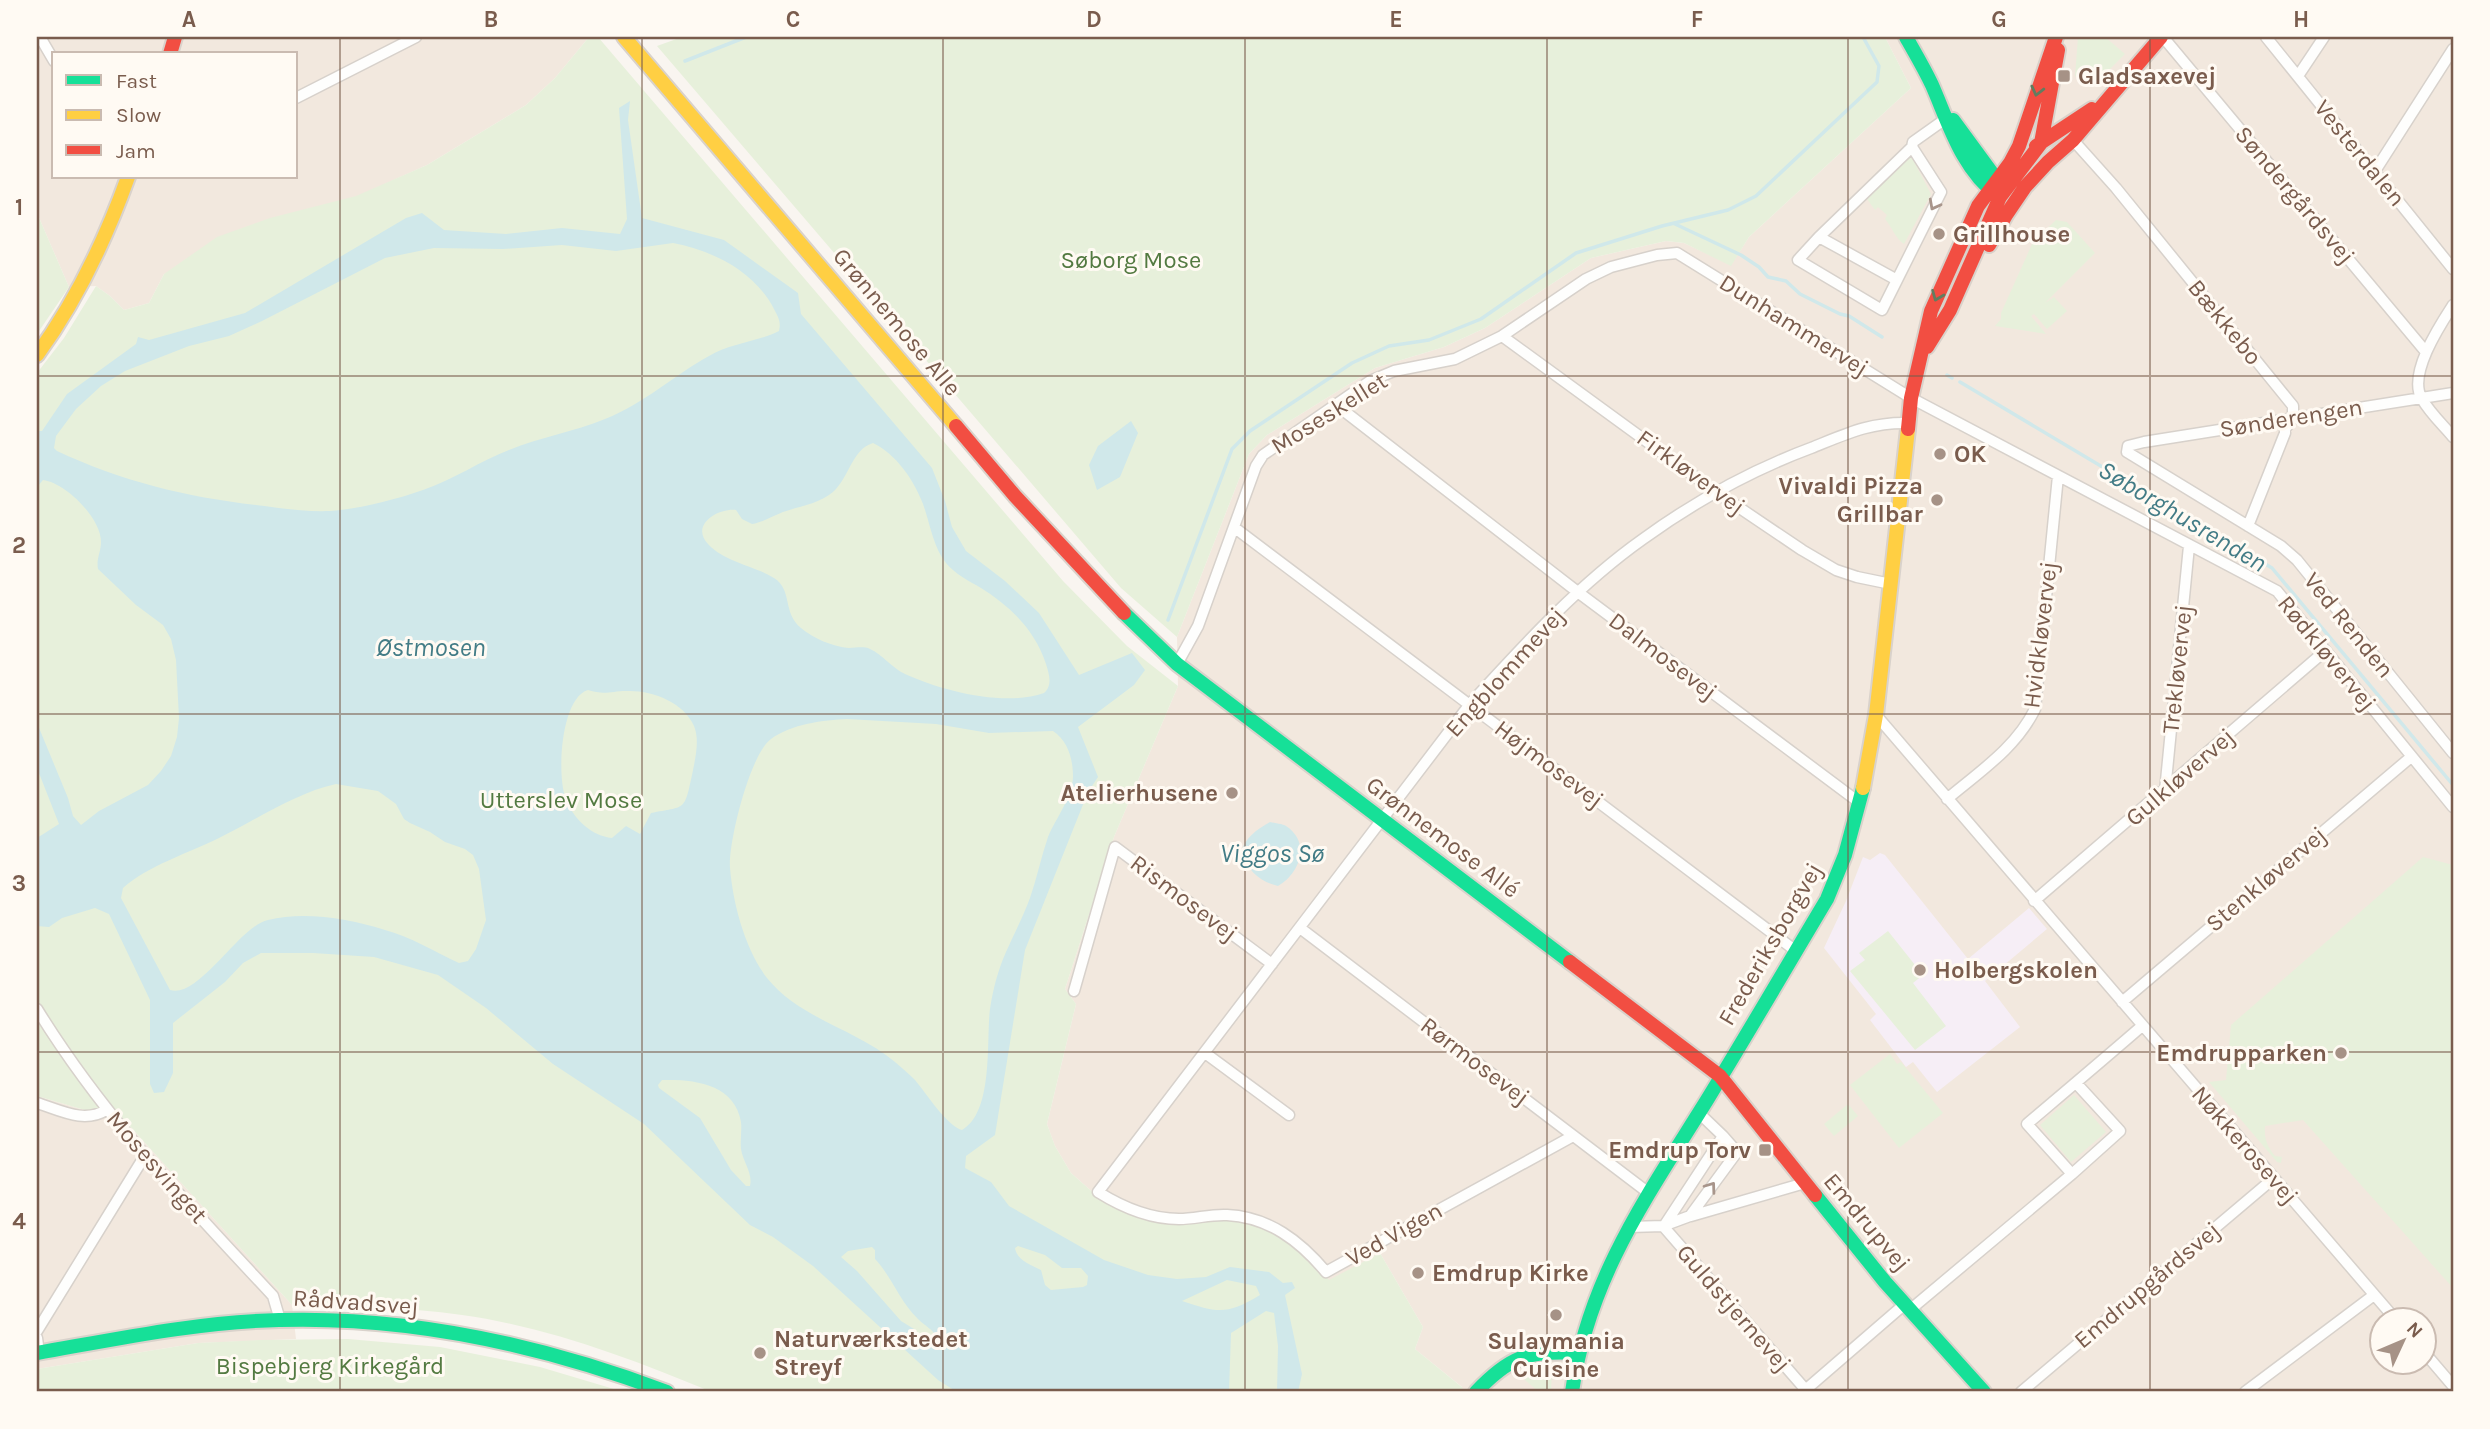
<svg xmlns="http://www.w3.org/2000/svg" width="2490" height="1429" viewBox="0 0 2490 1429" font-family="Karla,sans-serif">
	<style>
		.residential { fill: #f2e8de; fill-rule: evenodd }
		.education { fill: #f6eef6 }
		.green { fill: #e7f0db }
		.water { fill: #d0e8ea; fill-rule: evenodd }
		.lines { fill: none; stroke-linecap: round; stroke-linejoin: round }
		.stream { stroke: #d0e8ea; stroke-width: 3.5 }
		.street-casing { stroke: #d7d1cb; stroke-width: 13 }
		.fast-casing { stroke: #d9d2cb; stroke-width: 18 }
		.slow-casing { stroke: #d9d2cb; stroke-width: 18 }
		.jam-casing { stroke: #d9d2cb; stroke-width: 18 }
		.street { stroke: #fefefd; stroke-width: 10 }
		.fast { stroke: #16e098; stroke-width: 14 }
		.slow { stroke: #ffcf43; stroke-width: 14 }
		.jam { stroke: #f24e42; stroke-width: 14 }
		.oneway { stroke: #617d60 }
		.oneway2 { stroke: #a8958b }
		.grid { fill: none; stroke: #7a5c4d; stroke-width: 2; stroke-opacity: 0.55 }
		.poi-dot { fill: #a69286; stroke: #fffaf3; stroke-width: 2.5 }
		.labels { text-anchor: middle; stroke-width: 6; stroke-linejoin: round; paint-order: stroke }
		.poi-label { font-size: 24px; font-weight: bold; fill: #7a5c4d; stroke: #fffaf3; text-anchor: start }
		.street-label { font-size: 24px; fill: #7a5c4d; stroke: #fffaf3 }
		.park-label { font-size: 24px; fill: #537a41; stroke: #fffaf3 }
		.water-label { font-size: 26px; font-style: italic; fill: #437c86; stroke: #fffaf3 }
		.neatline { fill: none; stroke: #7a5c4d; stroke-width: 2.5 }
		.grid-label { font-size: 23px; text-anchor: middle; font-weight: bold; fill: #7a5c4d }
	</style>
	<rect width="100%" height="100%" fill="#f9f5f0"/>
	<path class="residential" d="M37,37H589L555,78L526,105L427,165L356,197L164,274L149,303L124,310L110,296L96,286L69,287L37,213ZM54,54H296V177H54Z
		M1885,37H2453V1392H1459L1462,1387L1415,1349L1423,1327L1380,1253L1329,1281L1307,1254L1163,1222L1097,1196L1071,1173L1055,1146L1047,1124L1076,1004L1065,989L1114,837L1178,686L1177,637L1249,454L1267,435L1375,368L1444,347L1485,328L1591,258L1666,241L1684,243L1731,265L1749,237L1911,88ZM2382,1320H2424V1362H2382Z
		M37,1096L88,1111L117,1112L292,1305L296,1339L198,1343L37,1369Z"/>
	<path class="education" d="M1880,853L1885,855L1968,959L2029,908L2047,929L1985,981L2020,1027L1937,1092L1913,1062L1906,1067L1870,1020L1876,1014L1824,948L1846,901L1863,857L1870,860Z"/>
	<path class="green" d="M589,37H598L1063,581L1127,646L1178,686L1114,837L1065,989L1076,1004L1047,1124L1055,1146L1071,1173L1097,1196L1164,1222L1229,1220L1260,1226L1287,1239L1307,1254L1329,1280L1380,1253L1423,1327L1415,1349L1463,1388L1459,1392H712C632,1359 548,1327 462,1315C406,1307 348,1307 292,1305L117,1112L88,1111L37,1096V373L64,338L96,286L110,296L124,310L149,303L164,274L217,237L270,218L356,196L427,165L526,105L555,78Z
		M682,37H1885L1911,88L1749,237L1731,266L1684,243L1666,241L1591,258L1485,328L1444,347L1375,368L1267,435L1249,454L1177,637L1121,588L657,46Z
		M2078,37H2105L2125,54L2092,87L2084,80L2075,76Z
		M1911,156L1931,194L1904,244C1895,238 1892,227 1885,219L1887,215L1878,207L1875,210L1867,199Z
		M37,213L69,287L37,334Z
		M2056,220L2067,222L2095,253L2045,303L2054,297L2067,311L2047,329L2034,314L2031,316L2046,334L1995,326L2001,319V313L2033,242Z
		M2423,857L2453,865V1288L2303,1120L2265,1126C2264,1139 2267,1146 2275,1156L2282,1157L2281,1163L2277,1162L2209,1082L2226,1080L2231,1025Z
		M1888,931L1923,975L1913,983L1946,1026L1915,1050L1850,971L1865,960L1859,953Z
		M1890,1054L1897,1064L1901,1062L1943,1113L1899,1148L1850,1085Z
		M2074,1095L2106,1132L2071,1162L2040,1125Z
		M1848,1104L1858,1116L1834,1136L1824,1124Z
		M348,1339L440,1347L540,1367L624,1392H37V1369L198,1343L259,1340Z
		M1552,1367L1551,1392H1539L1518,1374Z"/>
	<path class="water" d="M630,101L628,120L642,218L724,240L798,293L801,314L932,468L945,501L952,527L966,551L1005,581L1039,613L1079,675L1132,653L1145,670L1134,685L1078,727L1098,777L1088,792L1025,950L995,1135L966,1156L965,1168L991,1182L1009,1206L1104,1260L1148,1275L1177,1279L1206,1277L1230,1267L1269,1272L1283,1283L1292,1282L1295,1288L1285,1295L1302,1374L1298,1392H1277L1278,1346L1274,1313L1266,1311L1231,1333L1229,1392H957L938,1380L813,1266L773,1237L750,1225L644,1124L553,1064L486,1008L438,975L374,957L313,953H261L243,963L225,982L173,1023V1073L164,1092L154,1093L150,1084V1000L109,914L95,908L62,918L49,927L37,926V838L59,824L37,768V723L68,798L73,816L81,825L99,811L148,785L161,771L171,756L177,737L179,718L176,660L171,639L163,625L136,605L98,569C96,559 101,552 101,542C101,518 66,483 43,480L37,487V431H42L67,394L136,344L138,337L149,340L245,313L406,218L422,213L444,230L506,234L562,228L620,234L627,219L619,108ZM673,243C714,251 756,272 775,311C779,318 781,323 779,331C757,342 731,343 709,356C673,376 645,403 605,419C574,432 540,437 509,450C480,461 453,480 423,490C394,500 360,509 330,511C305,512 280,508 256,505C186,497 121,481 57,451L54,448L56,436L76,409L101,386L125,371L189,346L229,336L262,321L385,258L434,248L503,249L562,245L616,251ZM873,443C896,454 914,480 923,504C930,523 933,547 946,563C955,574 969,581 981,588C1010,606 1035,630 1046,664C1049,674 1053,685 1044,693C1005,707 942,691 905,674C892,668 882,654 870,649C864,646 856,648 849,648C833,647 813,638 801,628C782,612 793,590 774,578C753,565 726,563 708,544C690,525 718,508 736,510L742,519L752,524C763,522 773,516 783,512C800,506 819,504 833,492C849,478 852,449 873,443ZM588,690C606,696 613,690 630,691C654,691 684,703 694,726C700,740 695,760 692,775C684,812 686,806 651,813L640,834L626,826L612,838C592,836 575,820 567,802C556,780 560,698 588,690ZM847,719L936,724L989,733L1053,731C1068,741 1073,759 1073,777C1072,798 1056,818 1048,837C1041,857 1037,878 1030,898C1023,917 1014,934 1006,952C998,970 993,989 990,1009C986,1040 994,1112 962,1130C947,1126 926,1093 915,1080C909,1074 902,1068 895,1062C856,1029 800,1019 767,978C745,949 733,904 730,868C728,843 750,754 771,739C791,724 824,720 847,719ZM336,784L378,791L396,804L404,819L410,823L430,832L445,842L465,849L473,855L479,869L486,920L476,949L468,961L459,963C435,952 411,937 385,930C349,919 305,911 268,920C239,926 199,999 170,990L121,898L123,888C147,866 189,853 219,838C256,820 295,793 336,784ZM662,1080C694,1079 735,1084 741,1122C742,1131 740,1140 741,1149C743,1162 753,1173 750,1186H746L731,1170L700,1118L659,1088L658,1085ZM1018,1246L1045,1255L1062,1268H1081L1088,1276L1087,1285L1083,1287L1051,1290L1045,1285L1041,1270C1032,1265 1017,1261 1015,1248ZM872,1247L875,1250V1259C892,1277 900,1302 918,1319C925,1326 933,1329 938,1339L936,1342L919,1339L914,1329L901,1321L857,1271L841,1257L848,1251ZM1227,1280L1256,1286L1260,1295C1227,1315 1218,1313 1182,1301Z
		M1131,421L1138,433L1120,477L1097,490L1089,465L1098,446Z
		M1270,822C1275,823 1283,824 1286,826C1312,843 1299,874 1278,886C1258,881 1249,871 1241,852C1246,837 1256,830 1270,822Z"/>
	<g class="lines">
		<path class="stream" d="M685,61L746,37
			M1675,224L1741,255L1759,267L1768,277L1786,281L1800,294L1840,314L1849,316L1882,337
			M1947,375L1952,378
			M1960,382L2272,568L2453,785
			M1168,620L1232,449L1250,431L1352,363L1389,346L1429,340L1481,319L1576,253L1662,226L1728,210L1756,196L1877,82L1879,66L1863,37"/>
		<g class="street-casing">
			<path id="street" d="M40,37L54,61
				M2163,37L2426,352
				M2266,37L2453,269
				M2298,76L2324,37
				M296,98L416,37
				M2073,140L2116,188L2293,406V418L2285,429V433L2248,526
				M1912,147L1941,192L1897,280L1819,237L1912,147L1913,142L1944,120
				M2375,171L2453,49
				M1819,237L1798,260L1882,310L1897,280
				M2453,305C2440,325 2407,375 2422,399C2430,413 2443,425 2453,437
				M1502,336L1716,492L1802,550L1836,570L1857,577L1891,584
				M2453,393L2144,442L2128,446L2127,452L2281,546L2297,560L2453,753
				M1335,404L1579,593L1860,803
				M1235,528L1796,951
				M1177,664L1198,626L1256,466L1263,455L1370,381L1394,371L1455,359L1502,336L1586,279L1611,267L1657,255L1677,253L1911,398L2277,591L2453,807
				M1876,715L2396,1320
				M2165,791L2189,546
				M1947,799C1979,772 2016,748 2035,709L2058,476
				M2034,901L2325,651
				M1300,928L1650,1194
				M1074,991L1115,847L1272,964
				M2122,1002L2411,757
				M37,1009C104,1118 187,1203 273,1296L280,1320
				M1205,1053L1289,1115
				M2076,1083L2120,1131L2072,1174L2027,1124C2066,1091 2104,1059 2142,1026
				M37,1103C60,1110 84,1124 106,1110
				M1573,1136L1326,1272C1300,1241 1269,1217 1227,1215C1211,1214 1195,1219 1179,1219C1150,1219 1122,1207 1098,1192L1470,704C1523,646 1578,585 1643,539C1694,502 1752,470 1811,448C1846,434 1870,422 1908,423
				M1691,1216L1805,1183
				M1663,1226L1805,1389
				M1664,1226L1723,1136L1699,1113
				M1630,1227L1663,1226L1690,1216L1737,1152L1723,1136
				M1911,1309L2072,1174
				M37,1331L144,1157
				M37,1338L39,1353
				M2424,1352L2453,1386
				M1803,1392L1906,1303
				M2021,1392L2274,1178
				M2245,1392L2374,1295"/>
		</g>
		<g class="fast-casing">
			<path id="fast" d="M1906,37C1915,53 1924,68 1932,85C1949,124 1962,169 1997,195
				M1953,120L1997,180L2003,184
				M1124,613L1177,664L1570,962
				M1815,1195L1885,1282L1984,1392
				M37,1353C117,1339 197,1322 279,1320C413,1316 542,1345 667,1392
				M1476,1392C1509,1357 1528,1350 1576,1353
				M1572,1392C1588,1278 1648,1195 1707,1100C1748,1033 1787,966 1827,899L1845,855L1863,788"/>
		</g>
		<g class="slow-casing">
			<path id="slow" d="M624,37L956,426
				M37,355C77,300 105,241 128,177
				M1863,788L1876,715L1908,429"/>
		</g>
		<g class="jam-casing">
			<path id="jam" d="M170,54L175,37
				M2036,146L2092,109
				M1989,245L2006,215L2025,187L2048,162L2073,140L2161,37
				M1927,347L1950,310L2000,197L2041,143L2058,50
				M956,426L1015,496L1124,613
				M1908,429L1911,398L1931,311L1978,206L2010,163L2019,146L2056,37
				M1570,962L1720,1076L1815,1195"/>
		</g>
		<use href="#street" class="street"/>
		<use href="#fast" class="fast"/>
		<use href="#slow" class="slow"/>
		<use href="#jam" class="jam"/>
	</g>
	<defs><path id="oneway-chevron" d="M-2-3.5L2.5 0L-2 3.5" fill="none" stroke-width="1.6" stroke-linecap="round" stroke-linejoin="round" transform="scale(1.75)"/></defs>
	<g class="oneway">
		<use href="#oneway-chevron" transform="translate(2037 91) rotate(104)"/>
		<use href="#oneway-chevron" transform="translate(1937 296) rotate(112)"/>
	</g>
	<g class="oneway2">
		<use href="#oneway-chevron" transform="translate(1934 205) rotate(118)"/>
		<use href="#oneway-chevron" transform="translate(1711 1187) rotate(-54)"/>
	</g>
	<path class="grid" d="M340,37V1392M642,37V1392M943,37V1392M1245,37V1392M1547,37V1392M1848,37V1392M2150,37V1392M37,376H2453M37,714H2453M37,1052H2453"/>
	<g class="poi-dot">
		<rect x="2057" y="69" width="14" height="14" rx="3.5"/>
		<circle cx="1939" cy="234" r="7"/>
		<circle cx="1940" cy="454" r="7"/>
		<circle cx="1937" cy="500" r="7"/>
		<circle cx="1232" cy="793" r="7"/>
		<circle cx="1920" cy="970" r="7"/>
		<circle cx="2341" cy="1053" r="7"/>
		<rect x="1758" y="1143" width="14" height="14" rx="3.5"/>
		<circle cx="1418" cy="1273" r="7"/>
		<circle cx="1556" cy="1315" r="7"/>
		<circle cx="760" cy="1353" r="7"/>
	</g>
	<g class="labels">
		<g class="poi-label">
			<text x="2078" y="84">Gladsaxevej</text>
			<text x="1953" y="242">Grillhouse</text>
			<text x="1954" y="462">OK</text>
			<text x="1923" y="494" text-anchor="end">Vivaldi Pizza<tspan x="1923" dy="28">Grillbar</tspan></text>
			<text x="1218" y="801" text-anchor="end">Atelierhusene</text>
			<text x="1934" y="978">Holbergskolen</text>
			<text x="2327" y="1061" text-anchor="end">Emdrupparken</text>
			<text x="1751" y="1158" text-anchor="end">Emdrup Torv</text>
			<text x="1432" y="1281">Emdrup Kirke</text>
			<text x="774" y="1347">Naturværkstedet<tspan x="774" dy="28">Streyf</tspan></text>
			<text x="1556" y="1349" text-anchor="middle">Sulaymania<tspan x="1556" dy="28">Cuisine</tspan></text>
		</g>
		<g class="street-label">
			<text transform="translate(2360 153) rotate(51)" y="8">Vesterdalen</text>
			<text transform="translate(2295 195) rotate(50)" y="8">Søndergårdsvej</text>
			<text transform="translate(897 322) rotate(50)" y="8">Grønnemose Alle</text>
			<text transform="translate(2225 322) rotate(51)" y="8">Bækkebo</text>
			<text transform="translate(1794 325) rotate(32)" y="8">Dunhammervej</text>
			<text transform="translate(1329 413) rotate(-32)" y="8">Moseskellet</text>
			<text transform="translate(2291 418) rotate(-9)" y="8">Sønderengen</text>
			<text transform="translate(1691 472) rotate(36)" y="8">Firkløvervej</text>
			<text transform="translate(2349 625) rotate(51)" y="8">Ved Renden</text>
			<text transform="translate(2040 635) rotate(-83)" y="8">Hvidkløvervej</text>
			<text transform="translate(2327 653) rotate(51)" y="8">Rødkløvervej</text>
			<text transform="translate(1663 656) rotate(37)" y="8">Dalmosevej</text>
			<text transform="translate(2177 669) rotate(-84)" y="8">Trekløvervej</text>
			<text transform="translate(1505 672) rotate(-48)" y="8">Engblommevej</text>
			<text transform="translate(1549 764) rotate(37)" y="8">Højmosevej</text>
			<text transform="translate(2180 777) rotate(-41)" y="8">Gulkløvervej</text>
			<text transform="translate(1443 837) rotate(37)" y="8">Grønnemose Allé</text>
			<text transform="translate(2266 879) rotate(-40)" y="8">Stenkløvervej</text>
			<text transform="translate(1184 898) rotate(37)" y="8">Rismosevej</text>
			<text transform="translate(1770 944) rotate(-60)" y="8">Frederiksborgvej</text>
			<text transform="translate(1475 1061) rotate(37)" y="8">Rørmosevej</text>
			<text transform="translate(2245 1145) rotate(49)" y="8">Nøkkerosevej</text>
			<text transform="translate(157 1167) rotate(49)" y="8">Mosesvinget</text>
			<text transform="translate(1867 1222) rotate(50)" y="8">Emdrupvej</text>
			<text transform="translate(1394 1234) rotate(-29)" y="8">Ved Vigen</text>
			<text transform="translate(2147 1285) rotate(-40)" y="8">Emdrupgårdsvej</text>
			<text transform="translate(356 1302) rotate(4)" y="8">Rådvadsvej</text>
			<text transform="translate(1734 1308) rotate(49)" y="8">Guldstjernevej</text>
		</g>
		<g class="park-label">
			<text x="1131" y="268">Søborg Mose</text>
			<text x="561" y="808">Utterslev Mose</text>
			<text x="330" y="1374">Bispebjerg Kirkegård</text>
		</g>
		<g class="water-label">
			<text transform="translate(2183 516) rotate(31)" y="9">Søborghusrenden</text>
			<text x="431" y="656">Østmosen</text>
			<text x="1272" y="862">Viggos Sø</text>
		</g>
	</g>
	<rect width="2490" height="1429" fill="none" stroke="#fffaf3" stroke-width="77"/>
	<rect x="52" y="52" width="245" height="126" fill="#fffaf3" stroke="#cabbb1" stroke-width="2"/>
	<rect x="66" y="75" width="35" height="10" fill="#16e098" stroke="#cabbb1" stroke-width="2"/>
	<text x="116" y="88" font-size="21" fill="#7a5c4d">Fast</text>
	<rect x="66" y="110" width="35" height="10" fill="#ffcf43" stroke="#cabbb1" stroke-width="2"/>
	<text x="116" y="122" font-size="21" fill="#7a5c4d">Slow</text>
	<rect x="66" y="145" width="35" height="10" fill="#f24e42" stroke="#cabbb1" stroke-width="2"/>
	<text x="116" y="158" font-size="21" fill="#7a5c4d">Jam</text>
	<g transform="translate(2403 1341) rotate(46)"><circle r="33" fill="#fffaf3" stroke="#cabbb1" stroke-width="2"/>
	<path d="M0-5L12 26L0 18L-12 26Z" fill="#a69286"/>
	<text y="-10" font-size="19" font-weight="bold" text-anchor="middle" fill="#7a5c4d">N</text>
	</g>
	<rect x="38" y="38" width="2414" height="1352" class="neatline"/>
	<g class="grid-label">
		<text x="189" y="27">A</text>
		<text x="491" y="27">B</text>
		<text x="793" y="27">C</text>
		<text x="1094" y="27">D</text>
		<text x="1396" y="27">E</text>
		<text x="1697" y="27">F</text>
		<text x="1999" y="27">G</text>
		<text x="2301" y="27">H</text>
		<text x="19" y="215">1</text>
		<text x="19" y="553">2</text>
		<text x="19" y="891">3</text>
		<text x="19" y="1229">4</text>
	</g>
</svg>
